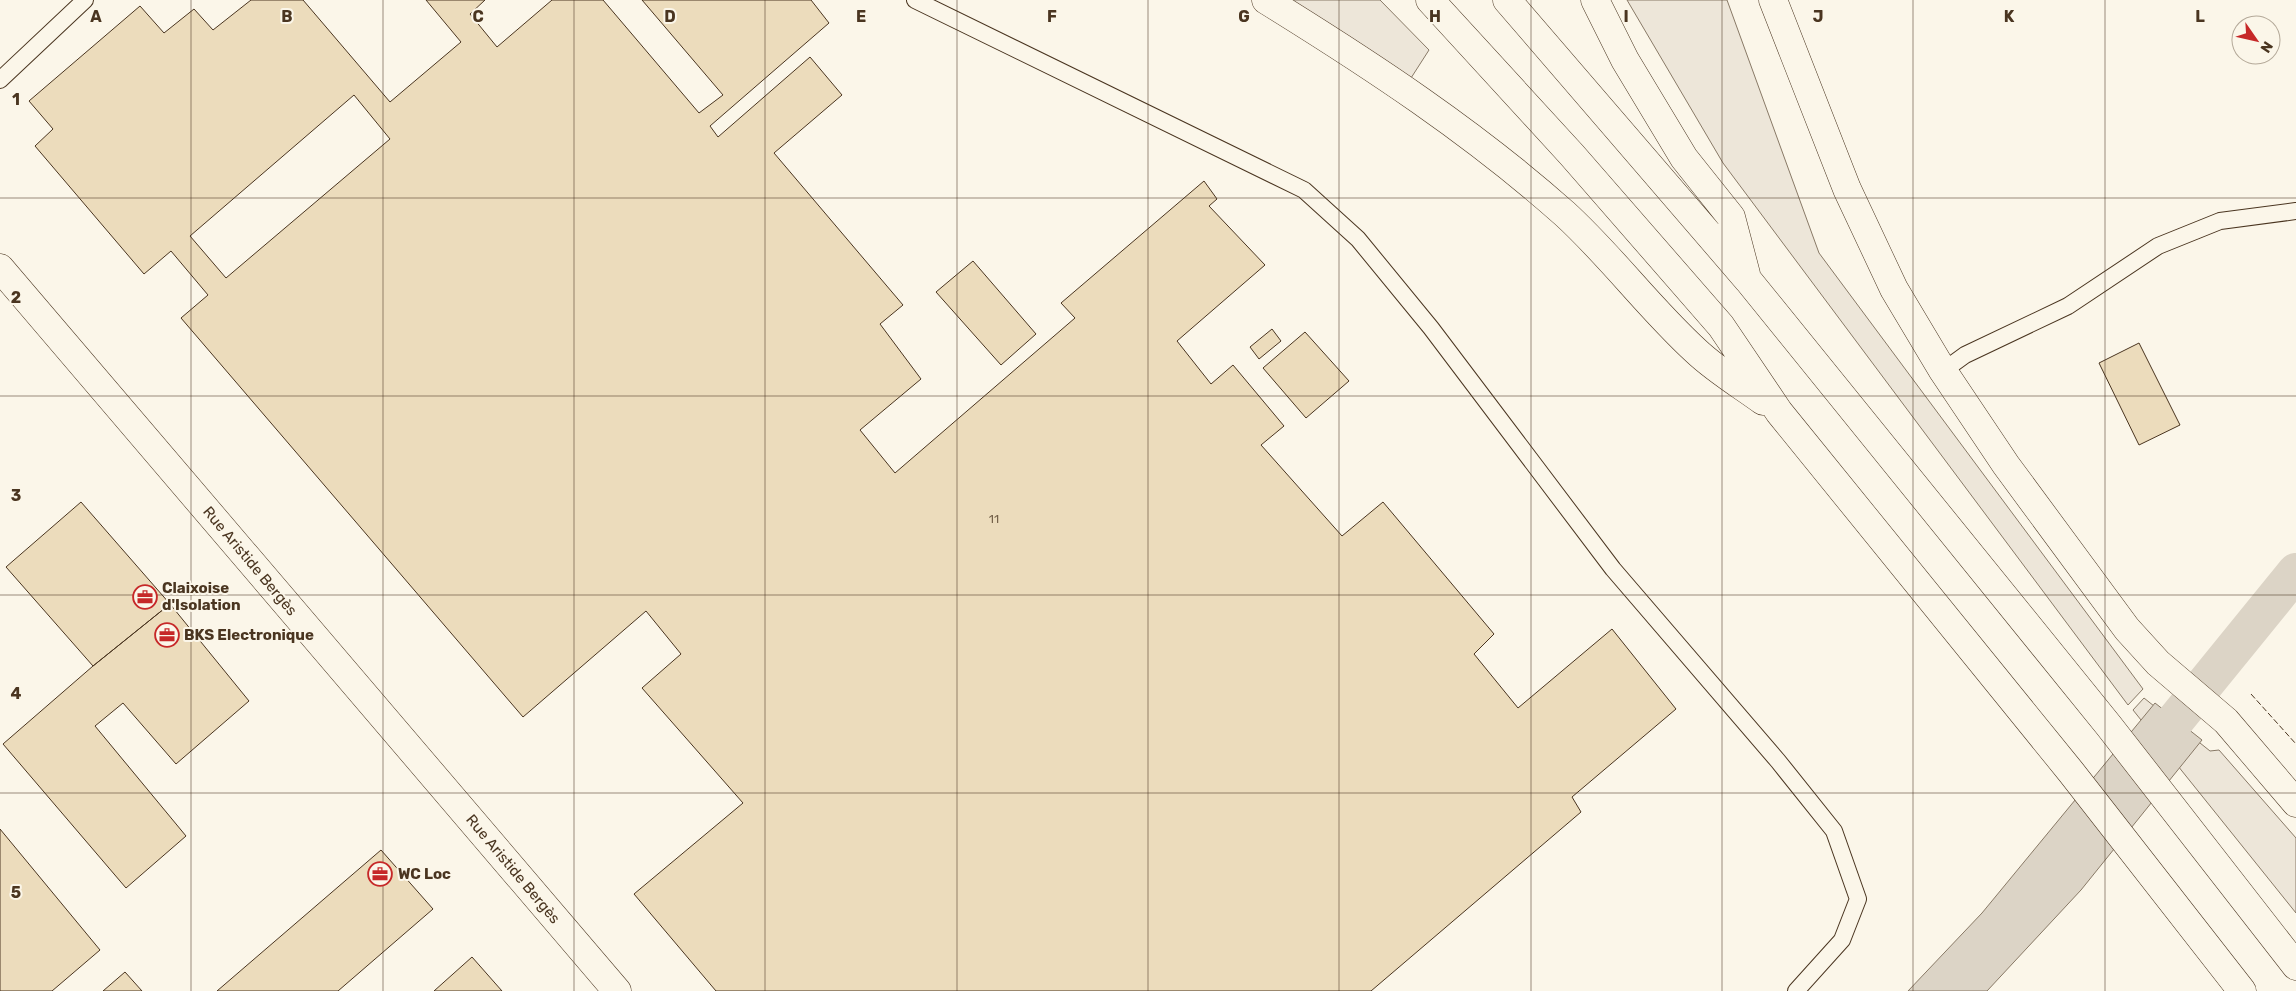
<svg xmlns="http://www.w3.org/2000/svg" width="2296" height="991" viewBox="0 0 2296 991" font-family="Rubik,sans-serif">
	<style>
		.green { fill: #ede6d9; stroke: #887966 }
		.water { fill: #dcd4c6; stroke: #887966 }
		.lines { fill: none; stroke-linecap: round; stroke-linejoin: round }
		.canal { stroke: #dcd4c6; stroke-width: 38 }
		.building { fill: #ecdcbc; stroke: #4a3520; fill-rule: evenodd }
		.service-casing { stroke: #4a3520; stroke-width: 18 }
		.minor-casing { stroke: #4a3520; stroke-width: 29 }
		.motorway-casing { stroke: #4a3520; stroke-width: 29 }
		.service { stroke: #fbf6e9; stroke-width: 16 }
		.minor { stroke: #fbf6e9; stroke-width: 28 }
		.motorway { stroke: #fbf6e9; stroke-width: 28 }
		.fence { stroke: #4a3520; stroke-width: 1; stroke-dasharray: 6 2.5; stroke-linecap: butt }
		.grid { fill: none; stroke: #4a3520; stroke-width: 1; stroke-opacity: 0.55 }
		.labels { text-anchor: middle; stroke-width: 4; stroke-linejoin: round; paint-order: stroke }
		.number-label { font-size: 12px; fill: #725f47 }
		.street-label { font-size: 15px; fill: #4a3520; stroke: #fbf6e9 }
		.poi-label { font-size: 15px; font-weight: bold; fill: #4a3520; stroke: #fbf6e9; text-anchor: start }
		.grid-label { font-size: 16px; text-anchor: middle; font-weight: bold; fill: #4a3520; stroke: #fbf6e9; stroke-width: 4; stroke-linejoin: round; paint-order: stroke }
	</style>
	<rect width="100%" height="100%" fill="#fbf6e9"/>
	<path class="green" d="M1288,0H1380L1429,50L1411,78Z
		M1627,0H1727L1819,253L2143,689L2128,705L1723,163Z
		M2144,698L2210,751L2219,750L2296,838V913L2133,710Z"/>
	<path class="water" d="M2155,703L2202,740L2081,890L1987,991H1908L1982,913Z"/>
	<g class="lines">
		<path class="canal" d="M2144,759L2296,572"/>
	</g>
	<path class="building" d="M251,0H303L390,102L461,42L426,0H485L470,14L497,47L552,0H603L699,113L723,95L642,0H811L829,23L710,126L718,137L810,57L842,95L774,153L903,305L880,324L921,379L860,430L895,473L1075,318L1061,303L1204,181L1217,199L1209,206L1265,265L1177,341L1211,384L1233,365L1284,426L1261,445L1342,536L1383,502L1494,634L1474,654L1518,708L1612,629L1676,709L1572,797L1581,812L1371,991H716L634,894L743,803L642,688L681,654L646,611L523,717L181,318L208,295L171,251L144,274L35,146L53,129L29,101L140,6L164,33L194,9L213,30ZM354,95L390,139L226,278L190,236Z
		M973,261L1036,334L1001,365L936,292Z
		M1272,329L1281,341L1259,359L1250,347Z
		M1305,332L1349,381L1306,418L1263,368Z
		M2139,343L2180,425L2139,445L2099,363Z
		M81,502L170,604L93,666L6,567Z
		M170,604L249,701L176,764L123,703L95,726L186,836L126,888L3,744L93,666Z
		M0,829L100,950L52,991H0Z
		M381,850L433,909L338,991H217Z
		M472,957L502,991H434Z
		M125,972L142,991H103Z"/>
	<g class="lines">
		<g class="service-casing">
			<path id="service" d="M915,0L1304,190L1358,239L1431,328L1613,569L1778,761L1834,831L1858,899L1842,940L1796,991
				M0,80L85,0
				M1943,371L1965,355L2068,306L2158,246L2220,221L2296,211"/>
		</g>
		<g class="minor-casing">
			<path id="minor" d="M1773,0L1847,189L1894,289L1943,371L2006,465L2127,629L2158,663L2226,721L2296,803
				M0,268L617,991"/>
		</g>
		<g class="motorway-casing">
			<path id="motorway" d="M1266,0C1371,65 1473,132 1565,214C1612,257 1649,308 1696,351C1716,370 1741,385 1763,401
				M1430,0L1572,155L1721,326L1779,412L2071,772L2242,991
				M1507,0L1748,280L2109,726L2296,966
				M1595,0L1625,60L1684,158L1731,217L1746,274"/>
		</g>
		<use href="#service" class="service"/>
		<use href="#minor" class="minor"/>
		<use href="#motorway" class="motorway"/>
		<path class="fence" d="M2251,694L2296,744"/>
	</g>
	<path class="grid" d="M191,0V991M383,0V991M574,0V991M765,0V991M957,0V991M1148,0V991M1339,0V991M1531,0V991M1722,0V991M1913,0V991M2105,0V991M0,198H2296M0,396H2296M0,595H2296M0,793H2296"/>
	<defs>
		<g id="office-ring" transform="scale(1.25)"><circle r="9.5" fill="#fbf6e9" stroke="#c62828" stroke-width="1.5"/><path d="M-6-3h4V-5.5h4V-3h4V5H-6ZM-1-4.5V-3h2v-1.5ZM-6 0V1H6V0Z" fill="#c62828"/></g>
	</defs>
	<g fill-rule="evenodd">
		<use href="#office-ring" x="145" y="597"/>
		<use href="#office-ring" x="167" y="635"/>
		<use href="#office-ring" x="380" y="874"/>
	</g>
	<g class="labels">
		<g class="number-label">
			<text x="994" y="523">11</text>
		</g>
		<g class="street-label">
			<text transform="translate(250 561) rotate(50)" y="5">Rue Aristide Bergès</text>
			<text transform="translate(513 869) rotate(50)" y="5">Rue Aristide Bergès</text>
		</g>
		<g class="poi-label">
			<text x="162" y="593">Claixoise<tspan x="162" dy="17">d'Isolation</tspan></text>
			<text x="184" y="640">BKS Electronique</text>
			<text x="398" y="879">WC Loc</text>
		</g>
	</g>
	<g class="grid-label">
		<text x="96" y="22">A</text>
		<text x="287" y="22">B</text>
		<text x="478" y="22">C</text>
		<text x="670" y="22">D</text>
		<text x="861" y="22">E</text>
		<text x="1052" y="22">F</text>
		<text x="1244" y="22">G</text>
		<text x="1435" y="22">H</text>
		<text x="1626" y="22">I</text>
		<text x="1818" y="22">J</text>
		<text x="2009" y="22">K</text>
		<text x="2200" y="22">L</text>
		<text x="16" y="105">1</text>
		<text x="16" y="303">2</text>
		<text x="16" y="501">3</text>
		<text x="16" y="699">4</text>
		<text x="16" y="898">5</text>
	</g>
	<g transform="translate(2256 40) rotate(124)"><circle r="24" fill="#fbf6e9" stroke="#b4a999"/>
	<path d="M0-4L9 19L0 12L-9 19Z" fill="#c62828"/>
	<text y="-8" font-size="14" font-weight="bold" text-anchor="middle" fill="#4a3520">N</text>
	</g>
</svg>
